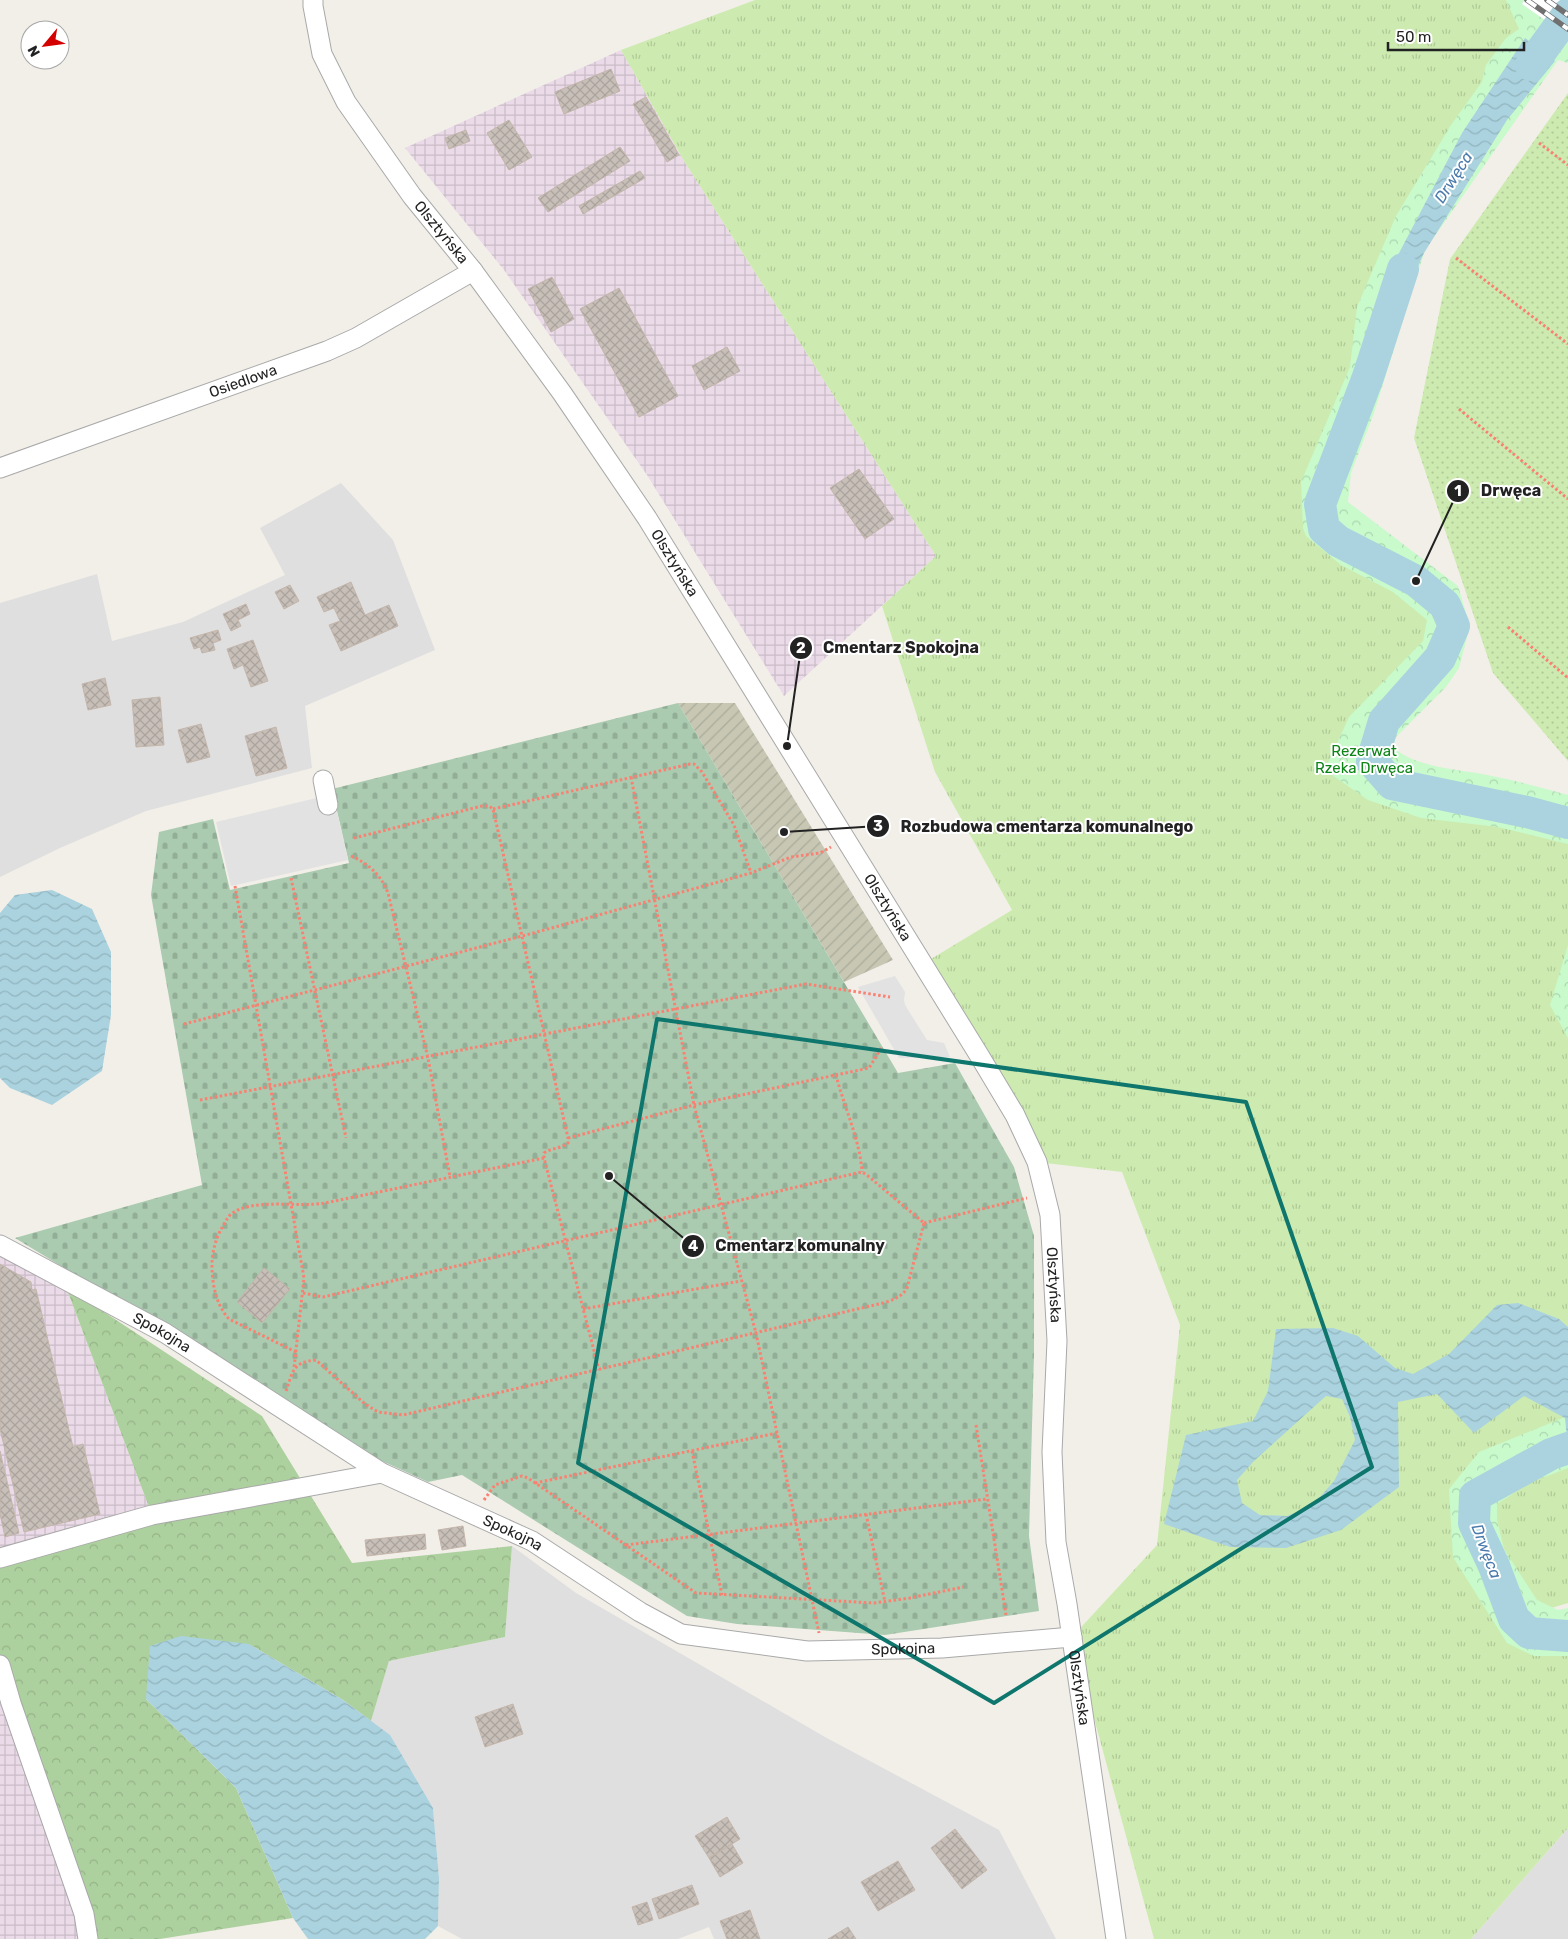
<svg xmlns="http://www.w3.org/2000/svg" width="1568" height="1939" viewBox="0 0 1568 1939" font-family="Rubik,sans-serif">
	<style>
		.residential { fill: #e0dfdf }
		.industrial { fill: url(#industrial-grid) }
		.construction { fill: url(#construction-furrows) }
		.grass { fill: url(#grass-tufts) }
		.forest { fill: url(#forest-crowns) }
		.cemetery { fill: url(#cemetery-stones) }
		.park { fill: url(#park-crowns) }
		.garden { fill: url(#garden-dots) }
		.parking { fill: #e2e2e2 }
		.water { fill: url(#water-waves); fill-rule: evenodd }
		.pier { fill: #fff }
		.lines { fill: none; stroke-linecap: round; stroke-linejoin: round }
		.river { stroke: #aad3df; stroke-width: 32 }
		.building { fill: url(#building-cross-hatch); stroke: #c4b6ab }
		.minor-casing { stroke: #a9a9a9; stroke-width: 21 }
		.path { stroke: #fa8072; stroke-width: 3; stroke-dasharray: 2.5 2.5; stroke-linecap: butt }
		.minor { stroke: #fff; stroke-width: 19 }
		.rail-casing { stroke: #707070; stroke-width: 5.5 }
		.rail { stroke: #fff; stroke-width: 4; stroke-dasharray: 11; stroke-linecap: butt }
		.marked { fill: none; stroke: #0f766e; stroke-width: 4; stroke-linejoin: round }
		.labels { text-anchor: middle; stroke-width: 4; stroke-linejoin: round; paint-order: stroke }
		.street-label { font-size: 15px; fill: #222; stroke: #fff }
		.park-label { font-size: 15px; fill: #0c8416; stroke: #fff }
		.water-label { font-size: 16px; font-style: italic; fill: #4a7aab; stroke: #fff }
		.leader { fill: none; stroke: #222; stroke-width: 2 }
		.callout-dot { fill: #222; stroke: #fff; stroke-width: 2 }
		.mark-label { font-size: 15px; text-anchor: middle; font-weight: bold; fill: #fff }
		.callout-label { font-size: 16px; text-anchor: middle; font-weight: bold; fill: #222; stroke: #fff; stroke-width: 4; stroke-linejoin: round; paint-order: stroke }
	</style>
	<defs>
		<pattern id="industrial-grid" width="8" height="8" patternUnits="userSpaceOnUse" patternTransform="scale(1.25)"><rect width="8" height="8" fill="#ebdbe8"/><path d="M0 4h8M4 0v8" fill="none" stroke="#c9bcc7"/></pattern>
		<pattern id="construction-furrows" width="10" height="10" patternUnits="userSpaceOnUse" patternTransform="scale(1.25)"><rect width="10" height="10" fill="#c7c7b4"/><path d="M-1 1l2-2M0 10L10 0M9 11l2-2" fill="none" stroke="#abab9a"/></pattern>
		<pattern id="grass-tufts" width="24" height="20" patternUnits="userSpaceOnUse" patternTransform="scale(1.25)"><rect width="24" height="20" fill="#cdebb0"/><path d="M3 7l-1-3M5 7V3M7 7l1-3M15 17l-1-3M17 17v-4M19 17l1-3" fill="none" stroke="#b0c997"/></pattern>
		<pattern id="forest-crowns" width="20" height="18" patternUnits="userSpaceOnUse" patternTransform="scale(1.25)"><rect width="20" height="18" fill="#add19e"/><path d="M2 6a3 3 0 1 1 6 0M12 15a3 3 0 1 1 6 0" fill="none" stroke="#95b388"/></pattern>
		<pattern id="cemetery-stones" width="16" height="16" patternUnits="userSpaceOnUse" patternTransform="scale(1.25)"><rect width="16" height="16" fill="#aacbaf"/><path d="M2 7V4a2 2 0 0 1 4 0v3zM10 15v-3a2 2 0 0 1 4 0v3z" fill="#92ae96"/></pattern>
		<pattern id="park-crowns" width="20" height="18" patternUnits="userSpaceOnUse" patternTransform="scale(1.25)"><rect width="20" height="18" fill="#c8facc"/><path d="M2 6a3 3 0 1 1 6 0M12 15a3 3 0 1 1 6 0" fill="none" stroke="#acd6af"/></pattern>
		<pattern id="garden-dots" width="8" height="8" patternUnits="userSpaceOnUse" patternTransform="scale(1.25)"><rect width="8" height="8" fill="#cdebb0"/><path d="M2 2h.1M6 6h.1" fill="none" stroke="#b0c997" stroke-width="1.8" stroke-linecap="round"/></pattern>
		<pattern id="water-waves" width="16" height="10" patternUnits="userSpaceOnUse" patternTransform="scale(1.25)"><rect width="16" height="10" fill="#aad3df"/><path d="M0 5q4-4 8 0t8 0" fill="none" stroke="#92b5bf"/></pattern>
		<pattern id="building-cross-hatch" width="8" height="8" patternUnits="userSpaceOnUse" patternTransform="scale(1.25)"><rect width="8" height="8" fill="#c7bfb8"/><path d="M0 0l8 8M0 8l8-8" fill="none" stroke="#aba49e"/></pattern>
	</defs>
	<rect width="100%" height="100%" fill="#f2efe9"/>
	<path class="residential" d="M341,483L393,540L435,650L305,706L312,768L146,811L60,848L0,877V603L97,574L112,641L183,622L285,575L260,528Z
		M512,1546L576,1593L825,1737L999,1830L1056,1939H714L709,1927L678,1939H462L438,1926L439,1878L433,1808L371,1721L389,1661L505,1637Z
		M1568,1828V1939H1471Z"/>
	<path class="industrial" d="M621,50L684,161L936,556L784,696L647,475L504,270L405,148Z
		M0,1254L66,1287L152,1515L0,1558Z
		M0,1665L88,1939H0Z"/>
	<path class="construction" d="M678,703H735L893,960L844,982Z"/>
	<path class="grass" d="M755,0H1510L1556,32L1423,225L1307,525L1445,605L1372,761L1568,833V1603L1516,1619L1568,1626V1828L1471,1939H1154L1072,1637L1157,1545L1180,1325L1122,1172L1037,1162L921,965L1012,910L935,772L882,606L936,556L684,161L621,50Z"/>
	<path class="forest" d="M66,1287L262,1416L352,1563L512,1546L505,1637L389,1661L371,1721L343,1700L249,1644L146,1699L236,1788L293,1918L160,1939H88L0,1665V1558L152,1515Z"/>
	<path class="cemetery" d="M678,703L898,1073L955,1063L1014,1167L1034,1236V1353L1029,1536L1039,1611L885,1635L737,1624L687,1616L462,1475L428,1482L382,1461L15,1238L202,1185L151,895L159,832L213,819L230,890L349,863L332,789Z"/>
	<path class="park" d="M1506,0H1568V63L1558,60L1425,250L1374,413L1351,473L1348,502L1458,586L1470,626L1459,668L1446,687L1396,737L1393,747C1417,769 1461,769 1492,776C1518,781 1543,788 1568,795V844L1498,827L1421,818L1368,800L1332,775L1327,765L1349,717L1423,641L1427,620L1393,592L1341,565L1306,536L1303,528L1301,482L1350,367L1357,307L1396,216L1451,125L1482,82L1486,65L1506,38L1519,29Z
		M1568,945V1038L1550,1005Z
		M1568,1416V1468L1529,1483L1497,1504V1520L1504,1549L1537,1600L1558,1610L1568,1608V1656H1534L1507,1643L1453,1557L1449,1489L1479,1452Z"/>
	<path class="garden" d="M1568,93V761L1493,673L1414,438L1450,259Z"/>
	<path class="parking" d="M333,794L348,860L231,886L216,822Z
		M895,976L905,992L904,1000L905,1005L927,1040L944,1043L950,1057L899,1058L858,987Z"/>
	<path class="water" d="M1544,22H1548L1562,32L1565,36L1548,54L1555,61L1507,120L1424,253L1409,286L1401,313L1378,307L1398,255L1462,133L1525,38L1532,43L1536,37V33Z
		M52,890L92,909L111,952V1015L102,1071L52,1105L10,1088L0,1078V913L15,895Z
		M1518,1303L1559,1319L1568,1327V1448L1565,1418L1524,1396L1474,1433L1437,1394L1398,1402L1399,1487L1341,1530L1286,1548L1230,1547L1164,1524L1186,1435L1253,1421L1268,1391L1276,1329L1333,1328L1358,1336L1395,1368L1413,1374L1449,1354L1497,1305ZM1326,1396L1342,1399L1350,1417L1355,1440L1334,1481L1312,1506L1287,1516L1260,1515L1242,1503L1237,1480L1254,1461Z
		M181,1636L249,1644L343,1700L390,1735L433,1808L439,1878L438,1926L425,1939H308L293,1918L236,1788L146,1699L150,1646Z"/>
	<path class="pier" d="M1525,0H1565L1568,2V36L1522,4Z"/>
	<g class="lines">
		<path class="river" d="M1531,65L1568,14
			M1403,269L1368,377L1320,504L1324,529L1338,541L1416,581L1445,605L1454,626L1440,658L1384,721L1372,761L1392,784L1527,812L1568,823
			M1568,1448L1551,1454L1475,1496L1474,1523L1494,1566L1514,1619L1529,1633L1568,1636"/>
	</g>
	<path class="building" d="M611,69L620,91L564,114L555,92Z
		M646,97L679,155L667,162L633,104Z
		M509,120L532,157L509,170L487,133Z
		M466,130L470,141L449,149L445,138Z
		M620,147L630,161L548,212L538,198Z
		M640,171L645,178L583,214L579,206Z
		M552,277L574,319L551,332L528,289Z
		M619,288L678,396L639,417L580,309Z
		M727,347L740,371L704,390L692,366Z
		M859,469L894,519L865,539L830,488Z
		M351,582L365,615L389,605L398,626L341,651L329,625L340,621L334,608L324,612L317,597Z
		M290,585L299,601L284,609L275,592Z
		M246,604L250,614L238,620L241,626L231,631L223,614Z
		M218,630L221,640L213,643L215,650L202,653L200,647L194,649L190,638Z
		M253,640L268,681L251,687L243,665L234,669L227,649Z
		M105,678L111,705L88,710L82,684Z
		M160,697L164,745L136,747L132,700Z
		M201,724L210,757L187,763L178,730Z
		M276,727L287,768L256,776L245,736Z
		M0,1264L31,1282L32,1290L36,1289L73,1447L83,1444L100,1514L24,1532L0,1429Z
		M264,1268L290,1289L262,1323L237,1302Z
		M0,1451L19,1533L5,1537L0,1514Z
		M463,1526L466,1546L442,1550L438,1530Z
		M425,1534L426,1549L367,1556L365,1540Z
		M513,1704L523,1734L485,1747L475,1717Z
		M727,1817L740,1839L709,1858L695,1836Z
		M955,1829L987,1870L962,1889L931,1848Z
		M732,1844L743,1863L720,1877L709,1858Z
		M898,1861L915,1890L878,1911L861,1882Z
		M692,1885L699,1904L659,1919L652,1899Z
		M647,1902L653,1920L638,1925L632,1907Z
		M750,1910L760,1939H727L720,1921Z
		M848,1927L856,1939H828Z"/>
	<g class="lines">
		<g class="minor-casing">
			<g id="minor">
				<path id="s1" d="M313,0V6L322,54L346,102L412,196L473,271L562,393L647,518L979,1055L1015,1115L1037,1162L1050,1215L1057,1341L1052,1452L1056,1542L1067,1604L1116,1939"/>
				<path id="s2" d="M0,468L327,351L356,338L473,271"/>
				<path d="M323,780L328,805"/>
				<path id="s3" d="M0,1245L165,1333L382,1473L532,1541L640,1612L681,1634L807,1651L942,1648L1072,1637"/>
				<path d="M0,1558L152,1515L382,1473"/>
				<path d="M0,1665L11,1703L84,1914L88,1939"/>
			</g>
		</g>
		<path class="path" d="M1539,143L1568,165
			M1456,258L1568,344
			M1459,409L1568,499
			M1508,627L1568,678
			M631,777L694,1105L756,1333L819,1633
			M493,809L690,764H694L702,772L734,825L751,873
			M354,838L482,806H489L493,809L568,1138V1143C560,1149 551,1148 544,1153V1158L599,1370
			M351,856C369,864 381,875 388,893L428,1058L450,1177
			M291,878L346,1138
			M235,886L304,1278L294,1368
			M184,1024L526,935L751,873L791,857L820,853L831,847
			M836,1075C844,1107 860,1140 862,1172
			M200,1100L806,984L890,997
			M568,1138L694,1105L869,1068L882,1047
			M924,1223L1027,1198
			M303,1293L323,1297L857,1173L862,1172L868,1176L924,1223
			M583,1309L741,1281
			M296,1352L229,1319C216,1305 212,1284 212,1265C212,1253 215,1242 220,1231C223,1226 226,1220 230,1215C251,1197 299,1208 325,1203L544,1158
			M286,1391C293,1372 292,1362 316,1360L365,1404L378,1412L403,1415L883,1303C893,1300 902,1297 907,1288L924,1223
			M976,1425L1006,1615
			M692,1451L722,1595
			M535,1483L777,1433
			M484,1500L495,1485L522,1476L528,1478L696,1593L874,1603L910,1598L963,1587
			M866,1514L885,1602
			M626,1545L987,1499"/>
		<use href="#minor" class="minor"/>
		<g class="rail-casing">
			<path id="rail" d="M1527,0L1568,29
				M1547,0L1568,15"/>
		</g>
		<use href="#rail" class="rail"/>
	</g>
	<path class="marked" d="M657,1019L1246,1102L1372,1467L994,1703L578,1463Z"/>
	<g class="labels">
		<g class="street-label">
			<text dy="5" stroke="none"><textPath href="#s1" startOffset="270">Olsztyńska</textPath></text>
			<text dy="5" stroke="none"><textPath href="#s2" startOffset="258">Osiedlowa</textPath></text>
			<text dy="5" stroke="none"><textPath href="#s1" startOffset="675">Olsztyńska</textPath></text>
			<text dy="5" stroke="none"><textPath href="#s1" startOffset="1080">Olsztyńska</textPath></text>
			<text dy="5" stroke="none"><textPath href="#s1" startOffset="1500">Olsztyńska</textPath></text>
			<text dy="5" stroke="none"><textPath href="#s3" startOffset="184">Spokojna</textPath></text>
			<text dy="5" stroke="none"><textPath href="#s3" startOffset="589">Spokojna</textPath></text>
			<text dy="5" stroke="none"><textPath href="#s3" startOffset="1009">Spokojna</textPath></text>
			<text dy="5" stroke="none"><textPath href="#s1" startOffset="1905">Olsztyńska</textPath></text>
		</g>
		<g class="park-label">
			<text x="1364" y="756">Rezerwat<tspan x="1364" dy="17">Rzeka Drwęca</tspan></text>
		</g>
		<g class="water-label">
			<text transform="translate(1453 177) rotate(-58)" y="6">Drwęca</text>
			<text transform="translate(1487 1551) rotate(69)" y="6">Drwęca</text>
		</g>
	</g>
	<path class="leader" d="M1416 581L1458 491M787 746L801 648M784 832L878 826M609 1176L693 1246"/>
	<g class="callout-dot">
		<circle cx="1416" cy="581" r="5"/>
		<circle cx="787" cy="746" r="5"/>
		<circle cx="784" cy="832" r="5"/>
		<circle cx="609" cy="1176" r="5"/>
		<circle cx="1458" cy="491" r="12"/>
		<circle cx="801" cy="648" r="12"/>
		<circle cx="878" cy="826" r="12"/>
		<circle cx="693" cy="1246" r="12"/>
	</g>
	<g class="mark-label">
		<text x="1458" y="496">1</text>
		<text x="801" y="653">2</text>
		<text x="878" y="831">3</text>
		<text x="693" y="1251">4</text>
	</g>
	<g class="callout-label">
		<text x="1511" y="496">Drwęca</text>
		<text x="901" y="653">Cmentarz Spokojna</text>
		<text x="1047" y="832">Rozbudowa cmentarza komunalnego</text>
		<text x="800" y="1251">Cmentarz komunalny</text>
	</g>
	<g transform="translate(45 45) rotate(241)"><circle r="24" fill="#ffffff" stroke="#a7a7a7"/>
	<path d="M0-4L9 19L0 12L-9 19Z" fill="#d40000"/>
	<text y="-8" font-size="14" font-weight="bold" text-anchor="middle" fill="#222222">N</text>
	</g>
	<path d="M1388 42v8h136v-8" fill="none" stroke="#222222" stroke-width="2.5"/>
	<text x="1396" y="42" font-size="15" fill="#222222" stroke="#ffffff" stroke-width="4" paint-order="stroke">50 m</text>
</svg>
